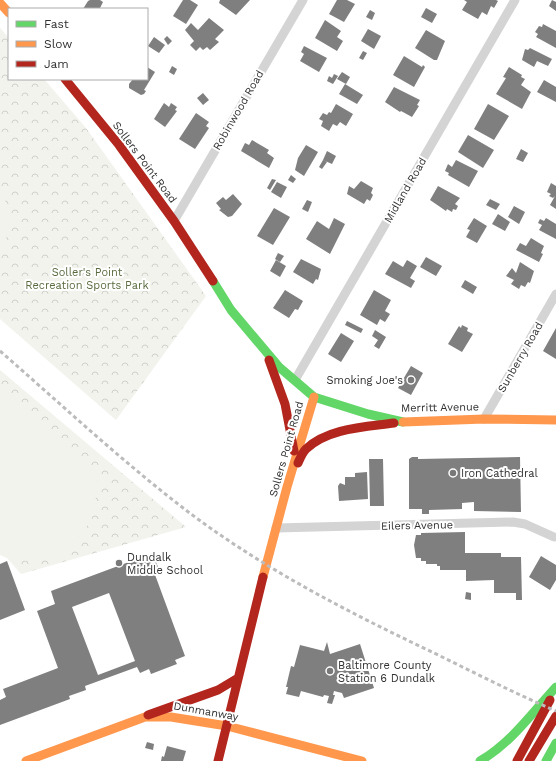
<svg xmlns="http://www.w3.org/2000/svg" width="556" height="761" viewBox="0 0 556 761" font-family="'Work Sans',sans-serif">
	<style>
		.park { fill: url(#park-crowns) }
		.garden { fill: #f1f3ec }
		.building { fill: #7f7f7f; fill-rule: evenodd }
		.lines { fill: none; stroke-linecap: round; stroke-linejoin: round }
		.street { stroke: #d4d4d4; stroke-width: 9 }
		.fast { stroke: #63d668; stroke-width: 9 }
		.slow { stroke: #ff974d; stroke-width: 9 }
		.jam { stroke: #b3261e; stroke-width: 9 }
		.rail { stroke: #bcbcbc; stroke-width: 3; stroke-dasharray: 4 3; stroke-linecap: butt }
		.poi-dot { fill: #787878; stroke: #fff; stroke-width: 1.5 }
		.labels { text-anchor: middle; stroke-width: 4; stroke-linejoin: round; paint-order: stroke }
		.street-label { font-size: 11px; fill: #303030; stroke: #fff }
		.park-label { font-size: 11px; fill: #596b3e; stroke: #fff }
		.poi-label { font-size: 11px; fill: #303030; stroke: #fff; text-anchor: start }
	</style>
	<defs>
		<pattern id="park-crowns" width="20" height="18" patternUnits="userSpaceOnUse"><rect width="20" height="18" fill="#f1f3ec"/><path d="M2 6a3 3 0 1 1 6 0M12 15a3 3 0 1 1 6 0" fill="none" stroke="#cfd1cb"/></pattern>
	</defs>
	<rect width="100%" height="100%" fill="#fff"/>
	<path class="park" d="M0,28L9,38V79H44L86,128L206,296L116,420L0,319Z
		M0,370L186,527L21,574L7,558L0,555Z"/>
	<path class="garden" d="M0,198L5,200C11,220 14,230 0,247Z
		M0,387L85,460L99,483L91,521L63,556L26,561L0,552Z"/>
	<path class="building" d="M90,0H100L103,2L100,8L102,9H83L88,1Z
		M183,0H190L198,5L186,24L173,16Z
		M220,0H250L236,15L219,3Z
		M337,0H347L355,4L344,22L329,14Z
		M464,0H496L498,1L494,8L491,6L487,15L482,12L478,19L462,10L467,2Z
		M552,0L556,2V11L549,6Z
		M426,8L437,14L432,23L421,17Z
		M370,10L375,13L372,20L366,17Z
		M209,18L224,30L215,39L219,42L210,50L207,47L203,50L200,47L196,51L190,45L194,41L185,30L191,23L198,30Z
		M325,20L341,31L337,37L343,41L337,51L315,38Z
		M543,24L556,31V48L536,37L538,34L535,32L539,26L542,27Z
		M368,29L381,36L374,49L361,41Z
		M426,30L445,41L437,60H434L415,48Z
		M167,36L172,41L168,45L164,39Z
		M154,37L165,45L159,53L148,46Z
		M304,46L327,58L319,72L300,61L304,54L301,52Z
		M530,48L552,59L548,66L537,61L534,67L522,60L525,49L528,50Z
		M363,51L367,53L363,60L359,58Z
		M404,56L422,67L423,65L425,67L414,87L393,75Z
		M172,66L177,69L174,75L169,72Z
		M147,67L155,72L144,90L146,91L144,94L141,95L129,88V84L133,79H147Z
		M509,67L522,75L521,77L525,79L521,85L531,92L522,109L496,94L506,78L503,77Z
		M342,72L350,77L346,84L337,79Z
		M334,74L338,76L333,84L327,81L329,76L332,78Z
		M544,80L556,87V102L537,92Z
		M345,84L363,95L357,104L339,94Z
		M394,87L420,100L417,105L419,106L412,117L401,111L400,112L385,102Z
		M203,93L209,100L203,105L197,98Z
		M164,103L169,107L171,103L177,107L175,110L177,111L165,127L154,119Z
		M336,104L353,114L346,126L340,122L337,126L333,124L329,131L321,126L323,121L319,119L323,113L327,115L329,112L331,113Z
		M488,104L509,116L494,140L474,129Z
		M196,113L209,122L206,126L209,128L195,149L179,139Z
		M468,135L494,150L483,168L458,152Z
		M252,140L269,150L267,153L274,158L269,168L241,151L245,143L249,145Z
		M306,145L318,152L304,176L295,170L298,158Z
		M521,149L528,153L523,162L516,159Z
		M327,151L336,156L332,164L323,160Z
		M323,160L327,162L322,169L319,167Z
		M456,160L478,171L469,187L448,175L449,173L445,171L448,164L452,167Z
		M291,175L296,179L293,183L288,180Z
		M272,179L276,180L270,190L267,188Z
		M361,181L373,188L371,193L373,195L370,201L367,199L364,204L347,194L349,186L354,189Z
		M277,182L287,187L281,198L271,192Z
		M551,183L556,186V209L550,205L555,196L553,198L549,196L551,194L547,192Z
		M438,186L460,198L455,204L458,206L456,210L453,209L452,212L447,209L446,211L430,200Z
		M233,194L242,204L232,216L228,217L219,210L221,209L216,203L223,197L226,200Z
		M490,199L500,204L496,210L486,205Z
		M307,200L312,202L308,212L302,209Z
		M514,206L525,212L519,224L508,217Z
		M274,208L290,217L273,245L257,236Z
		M498,214L510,222L505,231L492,224Z
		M334,218L345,224L330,254L306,239L317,221L329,229Z
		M474,218L487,226L477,243L466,237L470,230L467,229Z
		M546,218L556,224V239L539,230L542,225L538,223L540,219L544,221Z
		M531,238L544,246L541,253L543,254L539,262L516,250L520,243L526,246Z
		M278,253L284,256L280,262L275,259Z
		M426,257L442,266L436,276L420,267Z
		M301,259L321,269L318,280L316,279L313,284L293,272Z
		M276,260L286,266L280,277L270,271Z
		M407,260L417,266L410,278L415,281L411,288L385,274L393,261L403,267Z
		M520,262L534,271L530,283L528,282L525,287L521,285L519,289L511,284L514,280L506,276L512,268L516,273Z
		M465,280L477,287L473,294L461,287Z
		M285,290L303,301L298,310L295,309L289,318L273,308Z
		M374,290L391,300L385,311L390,314L385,322L380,319L377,325L360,315Z
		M347,321L363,329L361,333L345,325Z
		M462,325L468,328L467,331L473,334L462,352L448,344L459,326L461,328Z
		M556,328V359L543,351Z
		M375,330L386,337L379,349L374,346L378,340L372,336Z
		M341,333L354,341L341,362L328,354Z
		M411,366L423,373L411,395L398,388Z
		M412,457H418V459L520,457L521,512L474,511V502L462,503V509L429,510V514H422V509H409V459Z
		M369,459H383L384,506H370Z
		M367,472L368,499L339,501L338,486L340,483L345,485V477H355V473Z
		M465,532V553H501V557H521L522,600H516V593H494V580L466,581V570H440V566H437V564H426V561H421V558H416L414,545L416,535H421V533Z
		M153,553L159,570L154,572L185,656L175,660L177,664L151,674L149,669L140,673L137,667L85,686L86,690L69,696L70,699L0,725V700L6,697L3,689L58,668L37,611L55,604L51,591ZM109,593L135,661L98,675L72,607Z
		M541,556L556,565V580L550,590L529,577Z
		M7,561L25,610L0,620V564Z
		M466,592L471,593V600L465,599Z
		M327,642L330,654L360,644L374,688L344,698L342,693L334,691L333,695H335L332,704L327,703L329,696L324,695L323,697L301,691L299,697L286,694L288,687H286L291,666L294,667L300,645L324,651Z
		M147,742L154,744L153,750L145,748Z
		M167,746L186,751L183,761H161L162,756L164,757Z"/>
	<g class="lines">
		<path class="street" d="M174,221L303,0
			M295,380L515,0
			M484,419L556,294
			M276,528L513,522L525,524L554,537"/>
		<path class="fast" d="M213,281L231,310L279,367L314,397L368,414L403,422
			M480,761C511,743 532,713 556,687
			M546,761L556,743"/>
		<path class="slow" d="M0,3L9,13
			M403,422L484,419L556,420
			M263,577L287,487L314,397
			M26,761L145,717H171L227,726L362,761"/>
		<path class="jam" d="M65,79L119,145L174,221L213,281
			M269,360L285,404L294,451
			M298,463C300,459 302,453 306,449C328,428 365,427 394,423
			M148,715L218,690L238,678
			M218,761L263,577
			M517,761L550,700
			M529,761L556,716"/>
		<path class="rail" d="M0,351C63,406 125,464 191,514C266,570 348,612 432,652C473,672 514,693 556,711"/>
	</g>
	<g class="poi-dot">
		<circle cx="411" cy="380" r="4"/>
		<circle cx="453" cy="473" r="4"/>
		<circle cx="119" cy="563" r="4"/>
		<circle cx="330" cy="671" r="4"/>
	</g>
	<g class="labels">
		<g class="street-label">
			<text transform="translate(238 110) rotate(-60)" y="4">Robinwood Road</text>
			<text transform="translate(145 162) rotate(53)" y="4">Sollers Point Road</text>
			<text transform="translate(405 190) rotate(-60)" y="4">Midland Road</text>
			<text transform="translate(520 357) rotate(-60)" y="4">Sunberry Road</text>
			<text transform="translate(440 407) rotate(-1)" y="4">Merritt Avenue</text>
			<text transform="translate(286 449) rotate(-74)" y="4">Sollers Point Road</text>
			<text transform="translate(417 525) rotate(-1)" y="4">Eilers Avenue</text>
			<text transform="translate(206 711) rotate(10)" y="4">Dunmanway</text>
		</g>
		<g class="park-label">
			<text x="87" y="276">Soller's Point<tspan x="87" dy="13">Recreation Sports Park</tspan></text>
		</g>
		<g class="poi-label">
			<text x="403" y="384" text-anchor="end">Smoking Joe's</text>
			<text x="461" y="477">Iron Cathedral</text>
			<text x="127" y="561">Dundalk<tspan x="127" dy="13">Middle School</tspan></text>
			<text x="338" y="669">Baltimore County<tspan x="338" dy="13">Station 6 Dundalk</tspan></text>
		</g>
	</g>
	<rect x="8" y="8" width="140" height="72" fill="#ffffff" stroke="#acacac"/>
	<rect x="16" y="21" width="20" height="6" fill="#63d668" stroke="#acacac"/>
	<text x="44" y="28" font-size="12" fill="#303030">Fast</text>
	<rect x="16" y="41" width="20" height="6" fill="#ff974d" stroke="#acacac"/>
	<text x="44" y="48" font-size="12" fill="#303030">Slow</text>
	<rect x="16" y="61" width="20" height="6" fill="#b3261e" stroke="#acacac"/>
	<text x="44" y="68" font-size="12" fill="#303030">Jam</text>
</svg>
